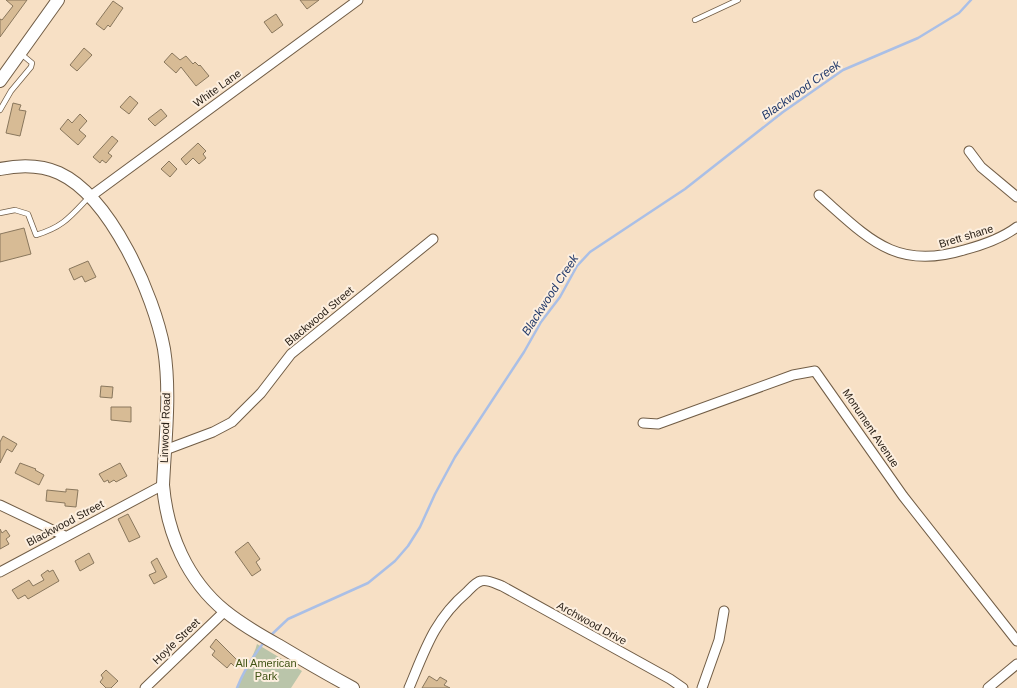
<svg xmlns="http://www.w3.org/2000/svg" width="1017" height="688" viewBox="0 0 1017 688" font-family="Arial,sans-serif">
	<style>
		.green { fill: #bac5aa }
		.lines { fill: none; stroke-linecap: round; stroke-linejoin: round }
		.stream { stroke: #aabfe6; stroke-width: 2.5 }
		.building { fill: #d7bb95; stroke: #89775d }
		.service-casing { stroke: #715d46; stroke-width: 6 }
		.minor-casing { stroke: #715d46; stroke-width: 11 }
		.secondary-casing { stroke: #715d46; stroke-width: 14 }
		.service { stroke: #fff; stroke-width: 4.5 }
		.minor { stroke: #fff; stroke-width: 9 }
		.secondary { stroke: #fff; stroke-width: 12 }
		.labels { text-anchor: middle; stroke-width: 4; stroke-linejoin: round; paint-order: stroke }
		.street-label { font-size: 11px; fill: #261d14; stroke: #fdefdf }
		.park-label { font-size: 11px; fill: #415415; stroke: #fdefdf }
		.water-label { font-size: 12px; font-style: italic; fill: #223a6b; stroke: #fdefdf }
	</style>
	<rect width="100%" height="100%" fill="#f7e0c5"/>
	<path class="green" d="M257,644L302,671L291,688H237C243,673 253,659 257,644Z"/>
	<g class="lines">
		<path class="stream" d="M270,636L288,619L368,583L395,561L408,546L420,527L435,494L455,457L524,352L541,322L560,297L577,266L590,252L685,189L783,112L843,70L918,38L959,13L971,0
			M237,688C244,670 253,656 265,641"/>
	</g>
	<path class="building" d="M6,0H27L0,37V19L2,20L13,6Z
		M300,0H319L307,9Z
		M113,1L123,8L110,27L108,25L104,30L96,24Z
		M276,14L283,25L272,33L264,22Z
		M84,48L92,55L77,71L70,65Z
		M172,53L180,60L186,56L193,64L195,62L199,66L200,65L209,76L196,86L181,67L176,73L164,62Z
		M130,96L138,103L129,114L120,107Z
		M13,103L21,105L19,110L26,111L20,136L6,133Z
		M161,109L167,116L155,126L148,119Z
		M80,114L87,121L79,130L86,136L78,145L60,129L68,119L72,123Z
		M112,136L118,141L108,153L112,156L106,163L102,160L100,163L93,157Z
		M198,143L206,151L203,154L206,158L199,164L193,158L186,165L181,159Z
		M169,161L177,169L170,177L161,169Z
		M24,228L31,254L0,262V234Z
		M88,261L96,277L85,282L82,276L74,280L69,269Z
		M101,386L113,387L112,398L100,397Z
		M111,407H131V422L111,420Z
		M3,436L17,444L12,452L7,449L0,463V442Z
		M20,463L36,469L35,470L44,475L39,485L15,473Z
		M120,463L127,476L116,482L114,480L109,483L108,480L104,482L99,474Z
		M66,489L78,490L76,507L65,506V503L46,501L47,490L66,492Z
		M128,514L140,537L129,542L118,519Z
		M0,529L2,533L6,530L10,536L6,539L9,544L0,549Z
		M248,542L260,559L256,562L261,570L252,576L235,552Z
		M89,553L94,563L80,571L75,561Z
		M157,558L167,577L154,584L149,575L156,572L151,562Z
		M48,570L49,572L53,570L59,581L28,599L25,595L18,599L12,590L29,580L33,586L44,580L41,575Z
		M216,639L238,661L234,666L231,663L227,668L212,655L215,651L210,647Z
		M106,670L118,681L111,688H106L100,682L103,678L101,675Z
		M429,676L437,681L440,677L447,681L444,685L450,688H422Z"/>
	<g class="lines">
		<g class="service-casing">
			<path id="service" d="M695,20L738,0
				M0,110L11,91L31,67L32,63L20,53
				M0,213L15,210L28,214L36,235C63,227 70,217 89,197"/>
		</g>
		<g class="minor-casing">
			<path id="minor" d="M969,151L981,167L1017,197
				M819,195C868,238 895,271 964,250C983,245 1001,239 1017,227
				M91,196L358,0
				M643,423L658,424L793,375L815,371L903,496L1017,641
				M165,450L213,432L232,422L261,393L291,354L433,239
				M0,505L65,536
				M0,572L163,485
				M145,688L225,611
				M409,688C425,650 434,620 467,592C471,588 476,582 481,581C488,579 496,584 502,586L670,679L683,688
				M702,688L719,640L724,611
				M988,688L1017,664"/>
		</g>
		<g class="secondary-casing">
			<path id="secondary" d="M0,81L58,0
				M0,169C20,165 41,165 59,173C111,197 154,295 164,349C171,393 165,441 163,485C167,533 187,580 225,611C241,624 260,635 278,645C303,660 327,674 353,688"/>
		</g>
		<use href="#service" class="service"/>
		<use href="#minor" class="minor"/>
		<use href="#secondary" class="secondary"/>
	</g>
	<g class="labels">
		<g class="street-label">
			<text transform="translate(217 88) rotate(-36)" y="4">White Lane</text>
			<text transform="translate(966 236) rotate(-17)" y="4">Brett shane</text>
			<text transform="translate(319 316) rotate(-40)" y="4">Blackwood Street</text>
			<text transform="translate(165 428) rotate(-88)" y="4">Linwood Road</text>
			<text transform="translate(871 428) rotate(56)" y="4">Monument Avenue</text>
			<text transform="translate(65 523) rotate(-28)" y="4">Blackwood Street</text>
			<text transform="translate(592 623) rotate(29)" y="4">Archwood Drive</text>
			<text transform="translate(176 641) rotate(-44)" y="4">Hoyle Street</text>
		</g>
		<g class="park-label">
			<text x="266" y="667">All American<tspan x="266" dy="13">Park</tspan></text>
		</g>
		<g class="water-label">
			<text transform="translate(801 90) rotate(-35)" y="4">Blackwood Creek</text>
			<text transform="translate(550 295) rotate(-57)" y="4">Blackwood Creek</text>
		</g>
	</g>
</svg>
